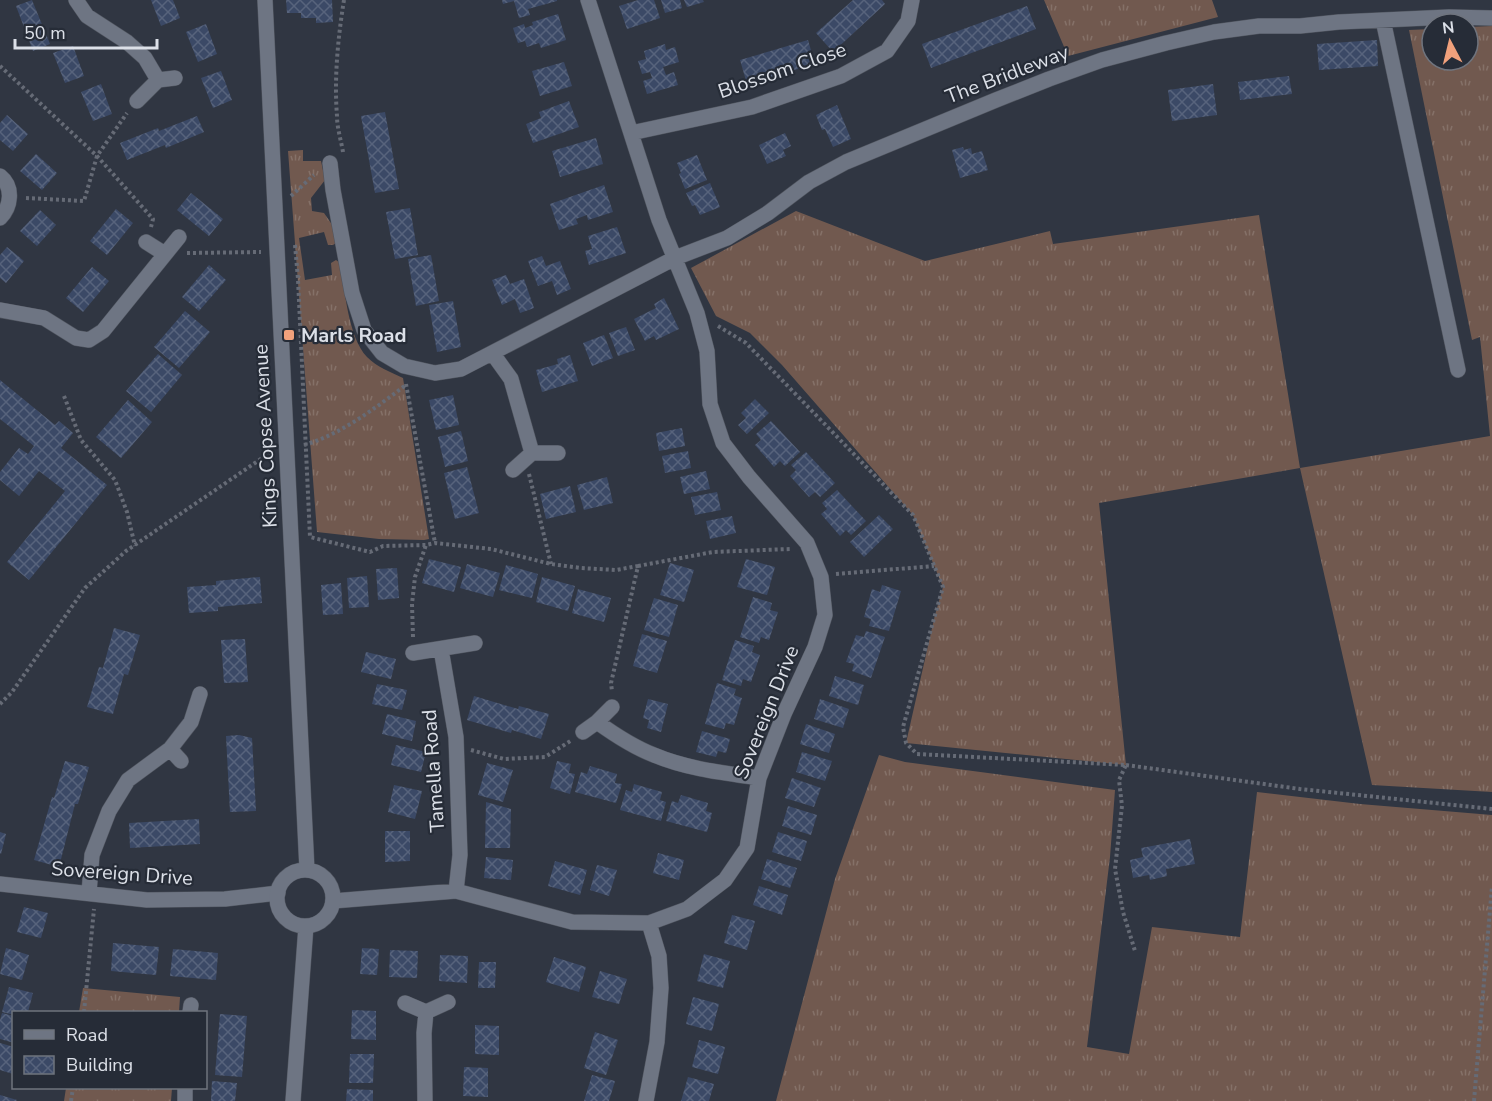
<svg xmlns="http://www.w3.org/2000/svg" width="1492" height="1101" viewBox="0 0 1492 1101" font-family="'Nunito Sans',sans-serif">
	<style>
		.grass { fill: url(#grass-tufts) }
		.building { fill: url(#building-cross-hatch) }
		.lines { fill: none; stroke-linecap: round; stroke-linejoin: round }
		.minor-casing { stroke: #4f545e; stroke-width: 16 }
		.tertiary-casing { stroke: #4f545e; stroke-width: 16 }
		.path { stroke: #666b76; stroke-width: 4; stroke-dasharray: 3 3; stroke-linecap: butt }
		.minor { stroke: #6e7583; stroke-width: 15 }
		.tertiary { stroke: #6e7583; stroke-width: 15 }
		.poi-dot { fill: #f1a17c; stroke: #262c37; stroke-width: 2 }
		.labels { text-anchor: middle; stroke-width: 4.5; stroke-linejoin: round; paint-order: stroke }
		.street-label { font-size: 20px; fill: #dce0e8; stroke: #262c37 }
		.poi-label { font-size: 20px; font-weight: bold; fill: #dce0e8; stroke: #262c37; text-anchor: start }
	</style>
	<defs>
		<pattern id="grass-tufts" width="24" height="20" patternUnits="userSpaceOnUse" patternTransform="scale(1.5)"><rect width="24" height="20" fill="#71594f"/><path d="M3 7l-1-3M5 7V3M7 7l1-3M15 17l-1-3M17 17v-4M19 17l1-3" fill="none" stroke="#857168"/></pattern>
		<pattern id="building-cross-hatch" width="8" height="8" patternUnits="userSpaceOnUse" patternTransform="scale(1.5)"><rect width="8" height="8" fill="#3b4966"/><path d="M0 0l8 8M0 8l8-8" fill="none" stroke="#57637c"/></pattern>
	</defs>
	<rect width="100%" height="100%" fill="#303642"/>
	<path class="grass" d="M1044,0H1212L1218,17L1068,56Z
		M1492,26V792L1372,785L1300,468L1099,503L1126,765L906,743L935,615L943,587L913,515L782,365L750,333L716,316L691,268L796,211L925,261L1050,231L1053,244L1259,215L1300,468L1490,436L1480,337L1472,340L1409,30L1432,29V60H1468V27Z
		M303,150V161H321L325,180L311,198L312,211L324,213L333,226L336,243L333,245H328L324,232L299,238L305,280L332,275L331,263L336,260L340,263C345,290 348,337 367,357C377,367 390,372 403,378L429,539L424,540L379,539L317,532L288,151Z
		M879,755L905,762L1115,790L1110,857L1087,1047L1129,1054L1152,927L1240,937L1257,792L1360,804L1492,815V1101H776L835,879Z
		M83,988L180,997L179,1012H79Z
		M66,1088H172L171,1101H64Z"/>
	<path class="building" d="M32,0L50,44L33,51L16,6Z
		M151,0H173L180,18L161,26Z
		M286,0H332L333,22L316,23V18H301V13H287Z
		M502,0H557V1L528,9L530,15L519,18L514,1L503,4Z
		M638,0H654L660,18L627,29L619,6Z
		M661,0H680L682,8L665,13Z
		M684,0H703L704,2L687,7Z
		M853,0H882L885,4L833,52L816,33Z
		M1027,6L1036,29L931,68L922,44Z
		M558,14L566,40L541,48L539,43L527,47L525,41L518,43L513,28L524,24L525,28L533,25L532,22Z
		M206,24L217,54L198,62L186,32Z
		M808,40L815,64L747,84L740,60Z
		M1377,40L1378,66L1319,70L1317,44Z
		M665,44L666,50L675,47L679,62L663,67L666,75L674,72L678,85L647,94L643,81L652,78L650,72L642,74L638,61L646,59L644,51Z
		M73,46L84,76L65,83L53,53Z
		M564,62L572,86L540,96L532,71Z
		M221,71L232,100L213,108L201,78Z
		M1289,76L1292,94L1240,100L1238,82Z
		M101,84L112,114L93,121L81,92Z
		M1213,84L1217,115L1172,121L1168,90Z
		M569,101L579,127L533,143L526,124L541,118L539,112Z
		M837,105L851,139L833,147L825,129L822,130L816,115Z
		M385,112L399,189L375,193L361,116Z
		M7,115L28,134L13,151L0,140V123Z
		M197,116L204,132L166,148L165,145L127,160L120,143L158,128L159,131Z
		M785,133L791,146L783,150L786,156L767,164L759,145Z
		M596,138L603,164L560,177L552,151Z
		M963,147L964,150L971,148L972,154L982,151L988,170L960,178L952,150Z
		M36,154L57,173L42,190L20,171Z
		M697,155L707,180L685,189L679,174L681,173L677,163Z
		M710,183L720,207L700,215L695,205L692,206L686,193Z
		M604,185L613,212L588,220L587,215L576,219L578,224L559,230L550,204Z
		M191,193L223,219L209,236L177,210Z
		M410,208L418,255L395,259L386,212Z
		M116,209L133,223L107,255L90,241Z
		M40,210L56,225L37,246L20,231Z
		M617,227L626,253L589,265L585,251L592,249L588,236Z
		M7,247L24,261L6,283L0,278V255Z
		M431,255L439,301L416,306L408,259Z
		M542,256L546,266L560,261L571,289L557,295L552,281L538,286L528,261Z
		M209,265L226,280L199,311L182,297Z
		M92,267L109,281L83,312L66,298Z
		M506,275L510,284L524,279L534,308L520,313L515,299L502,305L492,280Z
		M664,298L679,329L656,340L654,336L645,341L634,319L656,308L654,304Z
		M453,301L461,347L437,352L429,305Z
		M185,311L210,332L179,368L154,347Z
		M626,327L635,350L618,356L609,333Z
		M604,335L613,358L592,366L583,343Z
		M158,354L182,375L151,412L126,391Z
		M570,355L578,381L542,392L536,370L558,364L557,359Z
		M0,380L55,425L59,421L73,433L61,448L107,485L29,580L7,562L65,491L39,471L19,496L0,480V472L19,448L28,454L34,446L0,419Z
		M453,395L459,425L436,430L429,400Z
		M755,399L769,413L747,434L738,425L746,418L741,413Z
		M128,400L152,422L121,458L96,437Z
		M771,421L800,452L785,466L780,461L774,467L755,445L761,440L756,434Z
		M682,428L685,446L659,451L656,433Z
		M461,431L468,461L445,467L438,437Z
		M688,451L691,468L665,473L662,456Z
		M806,452L835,483L820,497L815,492L809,497L790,476L796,470L791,465Z
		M467,467L479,513L455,519L444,473Z
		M706,471L710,489L684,494L680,477Z
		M607,477L613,503L584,510L577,485Z
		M570,486L576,512L546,519L540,494Z
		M837,490L866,521L851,535L846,530L840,536L821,514L827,509L822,503Z
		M717,492L721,510L695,515L691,497Z
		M879,515L893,529L864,557L850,542Z
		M732,516L736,533L710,539L706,521Z
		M429,559L461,567L454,592L422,583Z
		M746,559L775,567L767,595L737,587Z
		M670,563L694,570L684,602L660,595Z
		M467,564L500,573L493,597L460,588Z
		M506,565L538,574L532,598L499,590Z
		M397,568L399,598L378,600L376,569Z
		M367,576L369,607L349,608L347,578Z
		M260,577L262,603L218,607V611L189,613L187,587L216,585V581Z
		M542,577L575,586L568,611L536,602Z
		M341,583L343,614L323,615L321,585Z
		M882,585L901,591L889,631L869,626L871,619L864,617L872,589L880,592Z
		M578,589L611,598L604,622L572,613Z
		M753,597L772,603L770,610L778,612L769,640L761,637L759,643L740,637Z
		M654,598L678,605L669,637L644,630Z
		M114,628L140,635L128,675L124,674L113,714L87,707L99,667L103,668Z
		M866,631L885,637L871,678L852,671L854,664L846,662L856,635L864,637Z
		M642,634L667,641L657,673L633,666Z
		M245,639L248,682L224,683L221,640Z
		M735,640L754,646L752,652L760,655L751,682L743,679L741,686L722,680Z
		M366,652L396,659L391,679L361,672Z
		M835,676L864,685L858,705L829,696Z
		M717,683L736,689L734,695L742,698L734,725L726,723L724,729L705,724Z
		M377,684L407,690L402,710L372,704Z
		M474,696L518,709L519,706L549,714L541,739L512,730L511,733L467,720Z
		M648,699L668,704L661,732L647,728L649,720L643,718Z
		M820,699L849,709L843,728L814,719Z
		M387,714L416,721L412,741L382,734Z
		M806,724L835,734L829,753L800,744Z
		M702,731L730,739L726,753L718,751L716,757L696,752Z
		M239,735L252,738L256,811L230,812L226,736Z
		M396,745L426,752L421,772L391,765Z
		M802,752L832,761L825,781L796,772Z
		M65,761L89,767L78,804H75L59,867L34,860L52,797L54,798Z
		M557,761L571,764L569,773L575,774L570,794L550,788Z
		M487,763L513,770L503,802L478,795Z
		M590,766L617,774L615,783L622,784L616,803L575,792L581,772L587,774Z
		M792,778L821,788L814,807L785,798Z
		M634,784L662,792L660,800L666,802L661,821L620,810L626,790L632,792Z
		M394,785L422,791L415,819L388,812Z
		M681,795L708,803L706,811L712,813L707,832L666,821L672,801L678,803Z
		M486,802L511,809L510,848H485Z
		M788,806L817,815L811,835L782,826Z
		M199,819L200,844L130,848L129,823Z
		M385,831H410V861L385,862Z
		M0,832L6,834L1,854L0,853Z
		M778,832L807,841L801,861L772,852Z
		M1190,839L1195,864L1166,869L1167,876L1150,880L1149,875L1133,878L1130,860L1143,857L1141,848Z
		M658,853L684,860L679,880L653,873Z
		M486,857L513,860L511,880L484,878Z
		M767,859L797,868L790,888L761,879Z
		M555,861L587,870L580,895L548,886Z
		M597,865L617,870L609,896L590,890Z
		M759,886L788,895L782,915L753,905Z
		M24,907L48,913L41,938L17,932Z
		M732,915L755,921L747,950L724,943Z
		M113,943L159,947L156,975L111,971Z
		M6,948L29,955L22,980L0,974Z
		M362,948L379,949L377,975L360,974Z
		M173,949L218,953L216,980L170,976Z
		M390,950L418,951L417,978L389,977Z
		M704,954L730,961L723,988L697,981Z
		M440,955L468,956L467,983L439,981Z
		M554,957L586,967L579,992L546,982Z
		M479,962H496L495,988H478Z
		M600,971L627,979L619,1004L592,997Z
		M9,987L33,993L28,1012H14V1015L2,1012Z
		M693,997L719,1004L712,1031L686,1024Z
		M352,1010L376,1011V1040L351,1039Z
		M2,1013L14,1016V1043L0,1039V1020Z
		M220,1014L247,1016L242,1077L215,1075Z
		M475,1025L499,1026V1055L475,1054Z
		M595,1032L618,1040L606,1075L584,1068Z
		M699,1040L725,1047L718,1074L692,1067Z
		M0,1043L14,1047L13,1074L0,1070Z
		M350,1054H374L373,1083H349Z
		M464,1067L488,1068V1097L463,1096Z
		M592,1075L615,1081L609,1101H584Z
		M688,1077L714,1084L709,1101H681Z
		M212,1081L237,1083L235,1101H211Z
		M347,1089L373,1090V1101H346Z
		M0,1095L17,1100L16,1101H0Z"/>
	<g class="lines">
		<g class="minor-casing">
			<path id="minor" d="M76,0L87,16L127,42L145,58L158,80
				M1383,20L1458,370
				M137,101L158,80L175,78
				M631,133L752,107L841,76L887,51L908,21L912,0
				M330,163L333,190L352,293L364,330L382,353L404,366L435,373L461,369L675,258L727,238L768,213L809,182L846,162L996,100L1049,79L1102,60L1166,43L1214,32L1259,26H1300L1339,22L1449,17L1492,18
				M0,176C14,187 11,207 0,218
				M146,242L165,254
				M0,310L44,318L76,338L89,340L103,331L179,237
				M493,354L511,379L532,453
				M513,470L532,453H558
				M441,649L456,737L460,855L456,891
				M413,653L475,643
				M597,722C615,735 633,747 654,755C687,769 724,773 759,778
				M583,732L597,722L612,707
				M170,749L181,761
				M0,884L147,900L225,899L278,893
				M89,893L92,855L109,811L128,780L170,749L191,722L200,694
				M333,901L456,891L572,922L649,923L687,909L725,880L747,848L759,778L784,714L815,647L825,615L821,577L807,543L749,477L723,443L710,404L707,351L697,313L659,220L588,0
				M405,1003L426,1012
				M190,1012L191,1005
				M185,1101V1088
				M425,1101L424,1033L426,1012L448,1002
				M646,1101L657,1042L661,988L659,956L649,923"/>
		</g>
		<g class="tertiary-casing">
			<path id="tertiary" d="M265,0L307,870
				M277 898a28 28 0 1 1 56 0a28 28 0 1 1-56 0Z
				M293,1101L306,926"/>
		</g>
		<path class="path" d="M0,66L97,156L153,219L151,227
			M343,152C341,140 337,128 337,116C334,78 338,37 344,0
			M291,196L314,175
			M26,198L84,201L97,156L127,113
			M295,245L298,279L310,537L370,552L383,546L426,545L435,543L491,549L551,564L581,568L616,570L638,566L611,683L612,691
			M187,253L261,252
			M718,326L746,343L913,515L943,587L903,727L906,743L917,754L1126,765L1119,780L1122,806L1115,869L1123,912L1135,951
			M406,384L435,543
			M64,396L81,440L115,480L127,512L135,546
			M304,445C342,434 375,408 406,385
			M529,474L551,564
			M638,566L713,552L790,549
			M836,574L934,566
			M413,637L412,604L415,577L426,545
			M0,704L12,692L85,588L126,551L271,452
			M471,750L504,759L545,757L572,740
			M1126,765L1300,789L1492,809
			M84,1012L94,909
			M71,1101L73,1088
			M1474,1101L1492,886"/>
		<use href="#minor" class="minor"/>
		<use href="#tertiary" class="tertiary"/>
	</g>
	<rect class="poi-dot" x="283" y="329" width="12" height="12" rx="3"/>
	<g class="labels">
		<g class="street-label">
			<text transform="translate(782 70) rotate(-19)" y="7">Blossom Close</text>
			<text transform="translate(1007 74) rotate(-21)" y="7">The Bridleway</text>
			<text transform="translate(265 436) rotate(-93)" y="7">Kings Copse Avenue</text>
			<text transform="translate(766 712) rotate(-68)" y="7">Sovereign Drive</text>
			<text transform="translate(433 771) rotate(-94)" y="7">Tamella Road</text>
			<text transform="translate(122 873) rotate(4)" y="7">Sovereign Drive</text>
		</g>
		<g class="poi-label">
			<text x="301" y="342">Marls Road</text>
		</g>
	</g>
	<rect x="12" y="1011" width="195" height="78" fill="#262c37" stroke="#6f747e" stroke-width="1.5"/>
	<rect x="24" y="1030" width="30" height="9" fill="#6e7583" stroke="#6f747e" stroke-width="1.5"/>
	<text x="66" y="1041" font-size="18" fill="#dce0e8">Road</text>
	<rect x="24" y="1056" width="30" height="18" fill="url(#building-cross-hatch)" stroke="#6f747e" stroke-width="1.5"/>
	<text x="66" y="1071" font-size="18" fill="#dce0e8">Building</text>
	<g transform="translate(1450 42) rotate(353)"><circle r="28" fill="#262c37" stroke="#6f747e" stroke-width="1.5"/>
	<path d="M0-4.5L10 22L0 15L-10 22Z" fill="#f1a17c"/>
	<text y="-9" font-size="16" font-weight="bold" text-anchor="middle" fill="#dce0e8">N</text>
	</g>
	<path d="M15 39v9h142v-9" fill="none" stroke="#dce0e8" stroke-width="3"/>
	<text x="24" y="39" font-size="18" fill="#dce0e8" stroke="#262c37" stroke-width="4.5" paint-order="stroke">50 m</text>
</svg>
